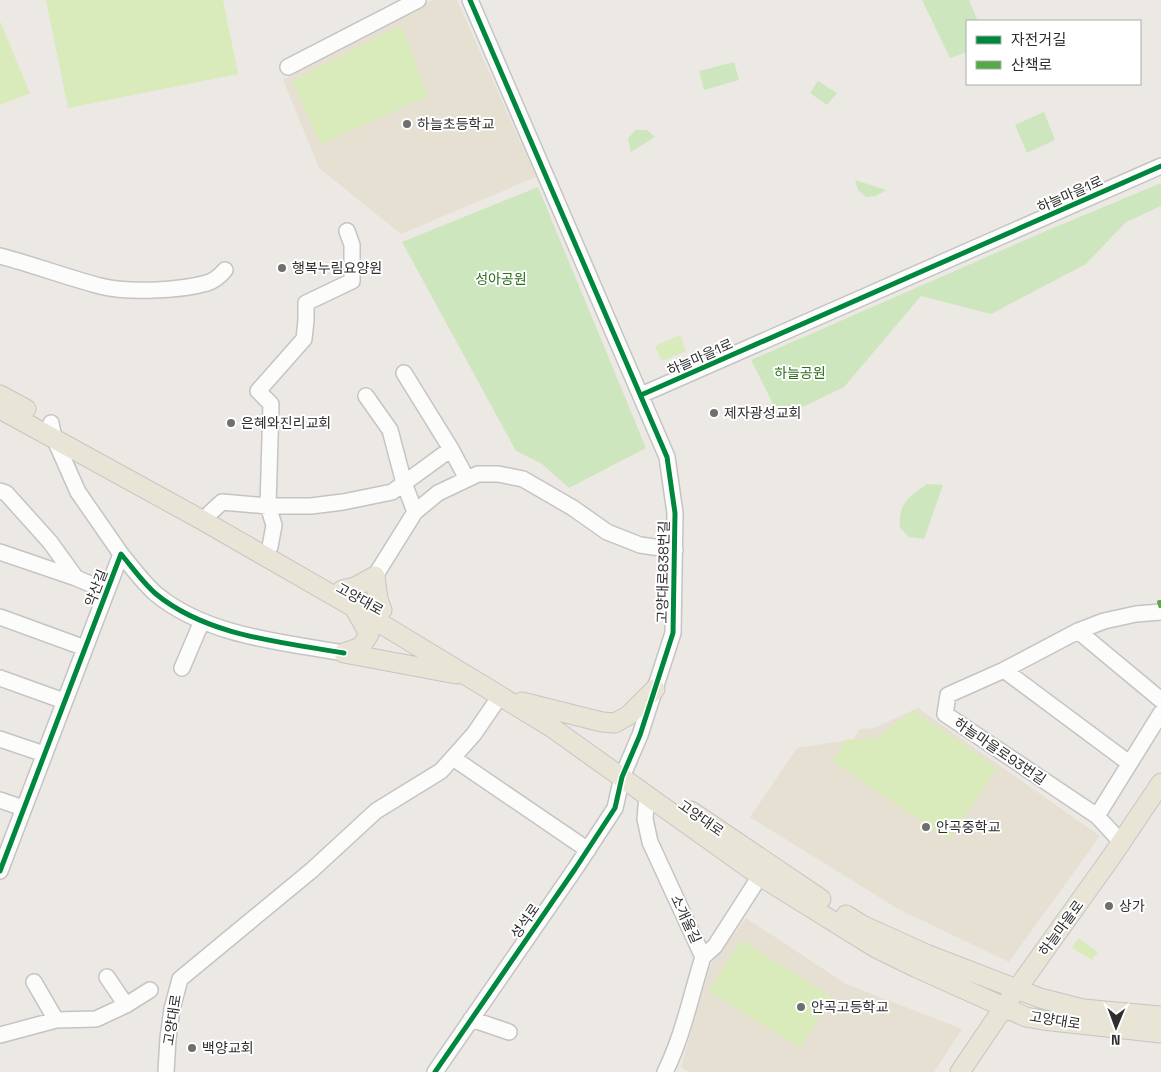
<svg xmlns="http://www.w3.org/2000/svg" width="1161" height="1072" viewBox="0 0 1161 1072" font-family="'Space Grotesk','Noto Sans KR',sans-serif">
	<style>
		.education { fill: #e6e0d3 }
		.green { fill: #cee6be }
		.pitch { fill: #d9eabb }
		.lines { fill: none; stroke-linecap: round; stroke-linejoin: round }
		.minor-casing { stroke: #c5c4c5; stroke-width: 18 }
		.major-casing { stroke: #c6c5c4; stroke-width: 21 }
		.minor { stroke: #fcfcfb; stroke-width: 15 }
		.major { stroke: #e8e4d6; stroke-width: 19 }
		.quiet { stroke: #54ab44; stroke-width: 4; stroke-dasharray: 8 4; stroke-linecap: butt }
		.cycleway-casing { stroke: #fff; stroke-width: 8 }
		.cycleway { stroke: #00873e; stroke-width: 5 }
		.poi-dot { fill: #706f6e; stroke: #fff; stroke-width: 2 }
		.labels { text-anchor: middle; stroke-width: 4; stroke-linejoin: round; paint-order: stroke }
		.poi-label { font-size: 14px; fill: #2e2e2e; stroke: #fff; text-anchor: start }
		.street-label { font-size: 14px; fill: #2e2e2e; stroke: #fff }
		.park-label { font-size: 14px; fill: #2c6e1b; stroke: #fff }
	</style>
	<rect width="100%" height="100%" fill="#ece8e4"/>
	<path class="education" d="M432,0H457L536,177L401,234L319,168L283,80Z
		M918,708L1100,836L1009,962L898,909L750,817L797,748L854,739L859,729L874,728Z
		M746,918L846,984L962,1029L934,1072H689L681,1067L710,966Z"/>
	<path class="green" d="M922,0H969L978,21H967V52L950,58Z
		M734,62L739,80L704,90L699,71Z
		M818,81L837,93L827,105L810,93Z
		M1044,112L1055,140L1027,153L1015,125Z
		M635,130H647L655,137L631,152L628,139Z
		M855,180L886,190L876,196L866,197L858,190Z
		M1161,183V206L1126,222L1086,264L991,314L921,296L844,387L780,418L751,360L1046,231Z
		M538,187L646,448L569,488L542,464L516,451L402,242Z
		M927,484L943,485L924,539L909,537L900,528C898,503 908,498 927,484Z"/>
	<path class="pitch" d="M46,0H223L238,74L68,108Z
		M0,21L30,93L0,105Z
		M401,25L428,96L321,144L292,81Z
		M680,335L686,351L662,361L655,346Z
		M913,710L997,768L949,840L832,761L846,740L876,739Z
		M1078,938L1098,952L1092,960L1072,948Z
		M741,940L832,997L800,1048L709,991Z"/>
	<g class="lines">
		<g class="minor-casing">
			<path id="minor" d="M288,67L418,0
				M0,256C34,265 66,277 100,286C127,293 179,291 207,283C214,281 220,276 225,270
				M641,395L1161,166
				M366,396L390,430L404,483L415,512
				M51,423L54,438L78,492L121,554
				M451,449L467,479
				M0,491L6,493L50,542L76,578
				M210,513L222,502L268,506H311L343,502L392,492L451,449L404,373
				M270,547L274,525L268,506L271,404L258,391L304,339L306,320V303L352,281V245L347,231
				M0,552L76,578L107,591
				M375,576L415,512L438,493L478,474H498L523,479L573,508L607,532L640,545L675,550
				M0,617L85,648
				M1078,631L1161,700
				M182,668L202,621
				M1004,670L1129,763
				M0,678L64,701
				M0,739L44,754
				M453,758L588,850
				M647,795L645,819L650,842L703,957C691,995 683,1036 665,1072
				M0,800L23,808
				M1097,816L1161,713
				M1121,842L1097,816L945,714L948,695L1004,670L1078,631L1104,621L1136,614L1161,612
				M0,871L121,554C132,567 143,583 156,594C207,636 281,642 344,653
				M703,957L715,946L760,876
				M107,977L126,1005
				M34,982L56,1020
				M471,1019L509,1032
				M0,1035L56,1020L96,1019L126,1005L150,990
				M166,1072L168,1038L172,1009L180,979L312,870L376,811L441,771L474,734L500,696
				M435,1072L575,869L615,808L622,777L640,735L673,633L675,513L667,457L470,0"/>
		</g>
		<g class="major-casing">
			<path id="major" d="M0,395L26,409
				M0,409L202,520L355,608L469,677L551,727L760,876L876,948L917,968L1026,1017L1043,1020L1161,1033
				M342,590L355,587L375,576L378,599L382,610
				M344,653L456,674
				M344,653L361,647L369,634L355,609
				M522,702L602,722L615,723L629,715L655,689
				M691,811L821,899
				M846,915L862,925L926,954L1040,998L1083,1009L1161,1016
				M960,1072L1004,1007L1112,856L1161,783"/>
		</g>
		<use href="#minor" class="minor"/>
		<use href="#major" class="major"/>
		<path class="quiet" d="M1161,602H1159L1161,608"/>
		<g class="cycleway-casing">
			<path id="cycleway" d="M641,395L1161,166
				M0,871L121,554C132,567 143,583 156,594C207,636 281,642 344,653
				M435,1072L575,869L615,808L622,777L640,735L673,633L675,513L667,457L470,0"/>
		</g>
		<use href="#cycleway" class="cycleway"/>
	</g>
	<g class="poi-dot">
		<circle cx="407" cy="124" r="5"/>
		<circle cx="282" cy="268" r="5"/>
		<circle cx="714" cy="413" r="5"/>
		<circle cx="231" cy="423" r="5"/>
		<circle cx="926" cy="827" r="5"/>
		<circle cx="1109" cy="906" r="5"/>
		<circle cx="801" cy="1007" r="5"/>
		<circle cx="192" cy="1048" r="5"/>
	</g>
	<g class="labels">
		<g class="poi-label">
			<text x="417" y="129">하늘초등학교</text>
			<text x="292" y="273">행복누림요양원</text>
			<text x="724" y="418">제자광성교회</text>
			<text x="241" y="428">은혜와진리교회</text>
			<text x="936" y="832">안곡중학교</text>
			<text x="1119" y="911">상가</text>
			<text x="811" y="1012">안곡고등학교</text>
			<text x="202" y="1053">백양교회</text>
		</g>
		<g class="street-label">
			<text transform="translate(1070 194) rotate(-24)" y="5">하늘마을1로</text>
			<text transform="translate(700 357) rotate(-24)" y="5">하늘마을1로</text>
			<text transform="translate(663 572) rotate(-89)" y="5">고양대로838번길</text>
			<text transform="translate(96 588) rotate(-69)" y="5">약산길</text>
			<text transform="translate(360 599) rotate(29)" y="5">고양대로</text>
			<text transform="translate(1000 751) rotate(34)" y="5">하늘마을로93번길</text>
			<text transform="translate(701 818) rotate(35)" y="5">고양대로</text>
			<text transform="translate(686 919) rotate(65)" y="5">소개울길</text>
			<text transform="translate(525 921) rotate(-55)" y="5">성석로</text>
			<text transform="translate(1061 928) rotate(-54)" y="5">하늘마을로</text>
			<text transform="translate(172 1020) rotate(-81)" y="5">고양대로</text>
			<text transform="translate(1055 1020) rotate(9)" y="5">고양대로</text>
		</g>
		<g class="park-label">
			<text x="501" y="284">성아공원</text>
			<text x="800" y="378">하늘공원</text>
		</g>
	</g>
	<rect x="966" y="20" width="175" height="65" fill="#ffffff" stroke="#ababab"/>
	<rect x="976" y="36" width="25" height="8" fill="#00873e" stroke="#ababab"/>
	<text x="1011" y="45" font-size="15" fill="#2e2e2e">자전거길</text>
	<rect x="976" y="61" width="25" height="8" fill="#54ab44" stroke="#ababab"/>
	<text x="1011" y="70" font-size="15" fill="#2e2e2e">산책로</text>
	<g transform="translate(1116 1027) rotate(181)" stroke="#ffffff" stroke-width="4" paint-order="stroke">
	<path d="M0-4L9 19L0 12L-9 19Z" fill="#2e2e2e"/>
	<text y="-8" font-size="14" font-weight="bold" text-anchor="middle" fill="#2e2e2e">N</text>
	</g>
</svg>
